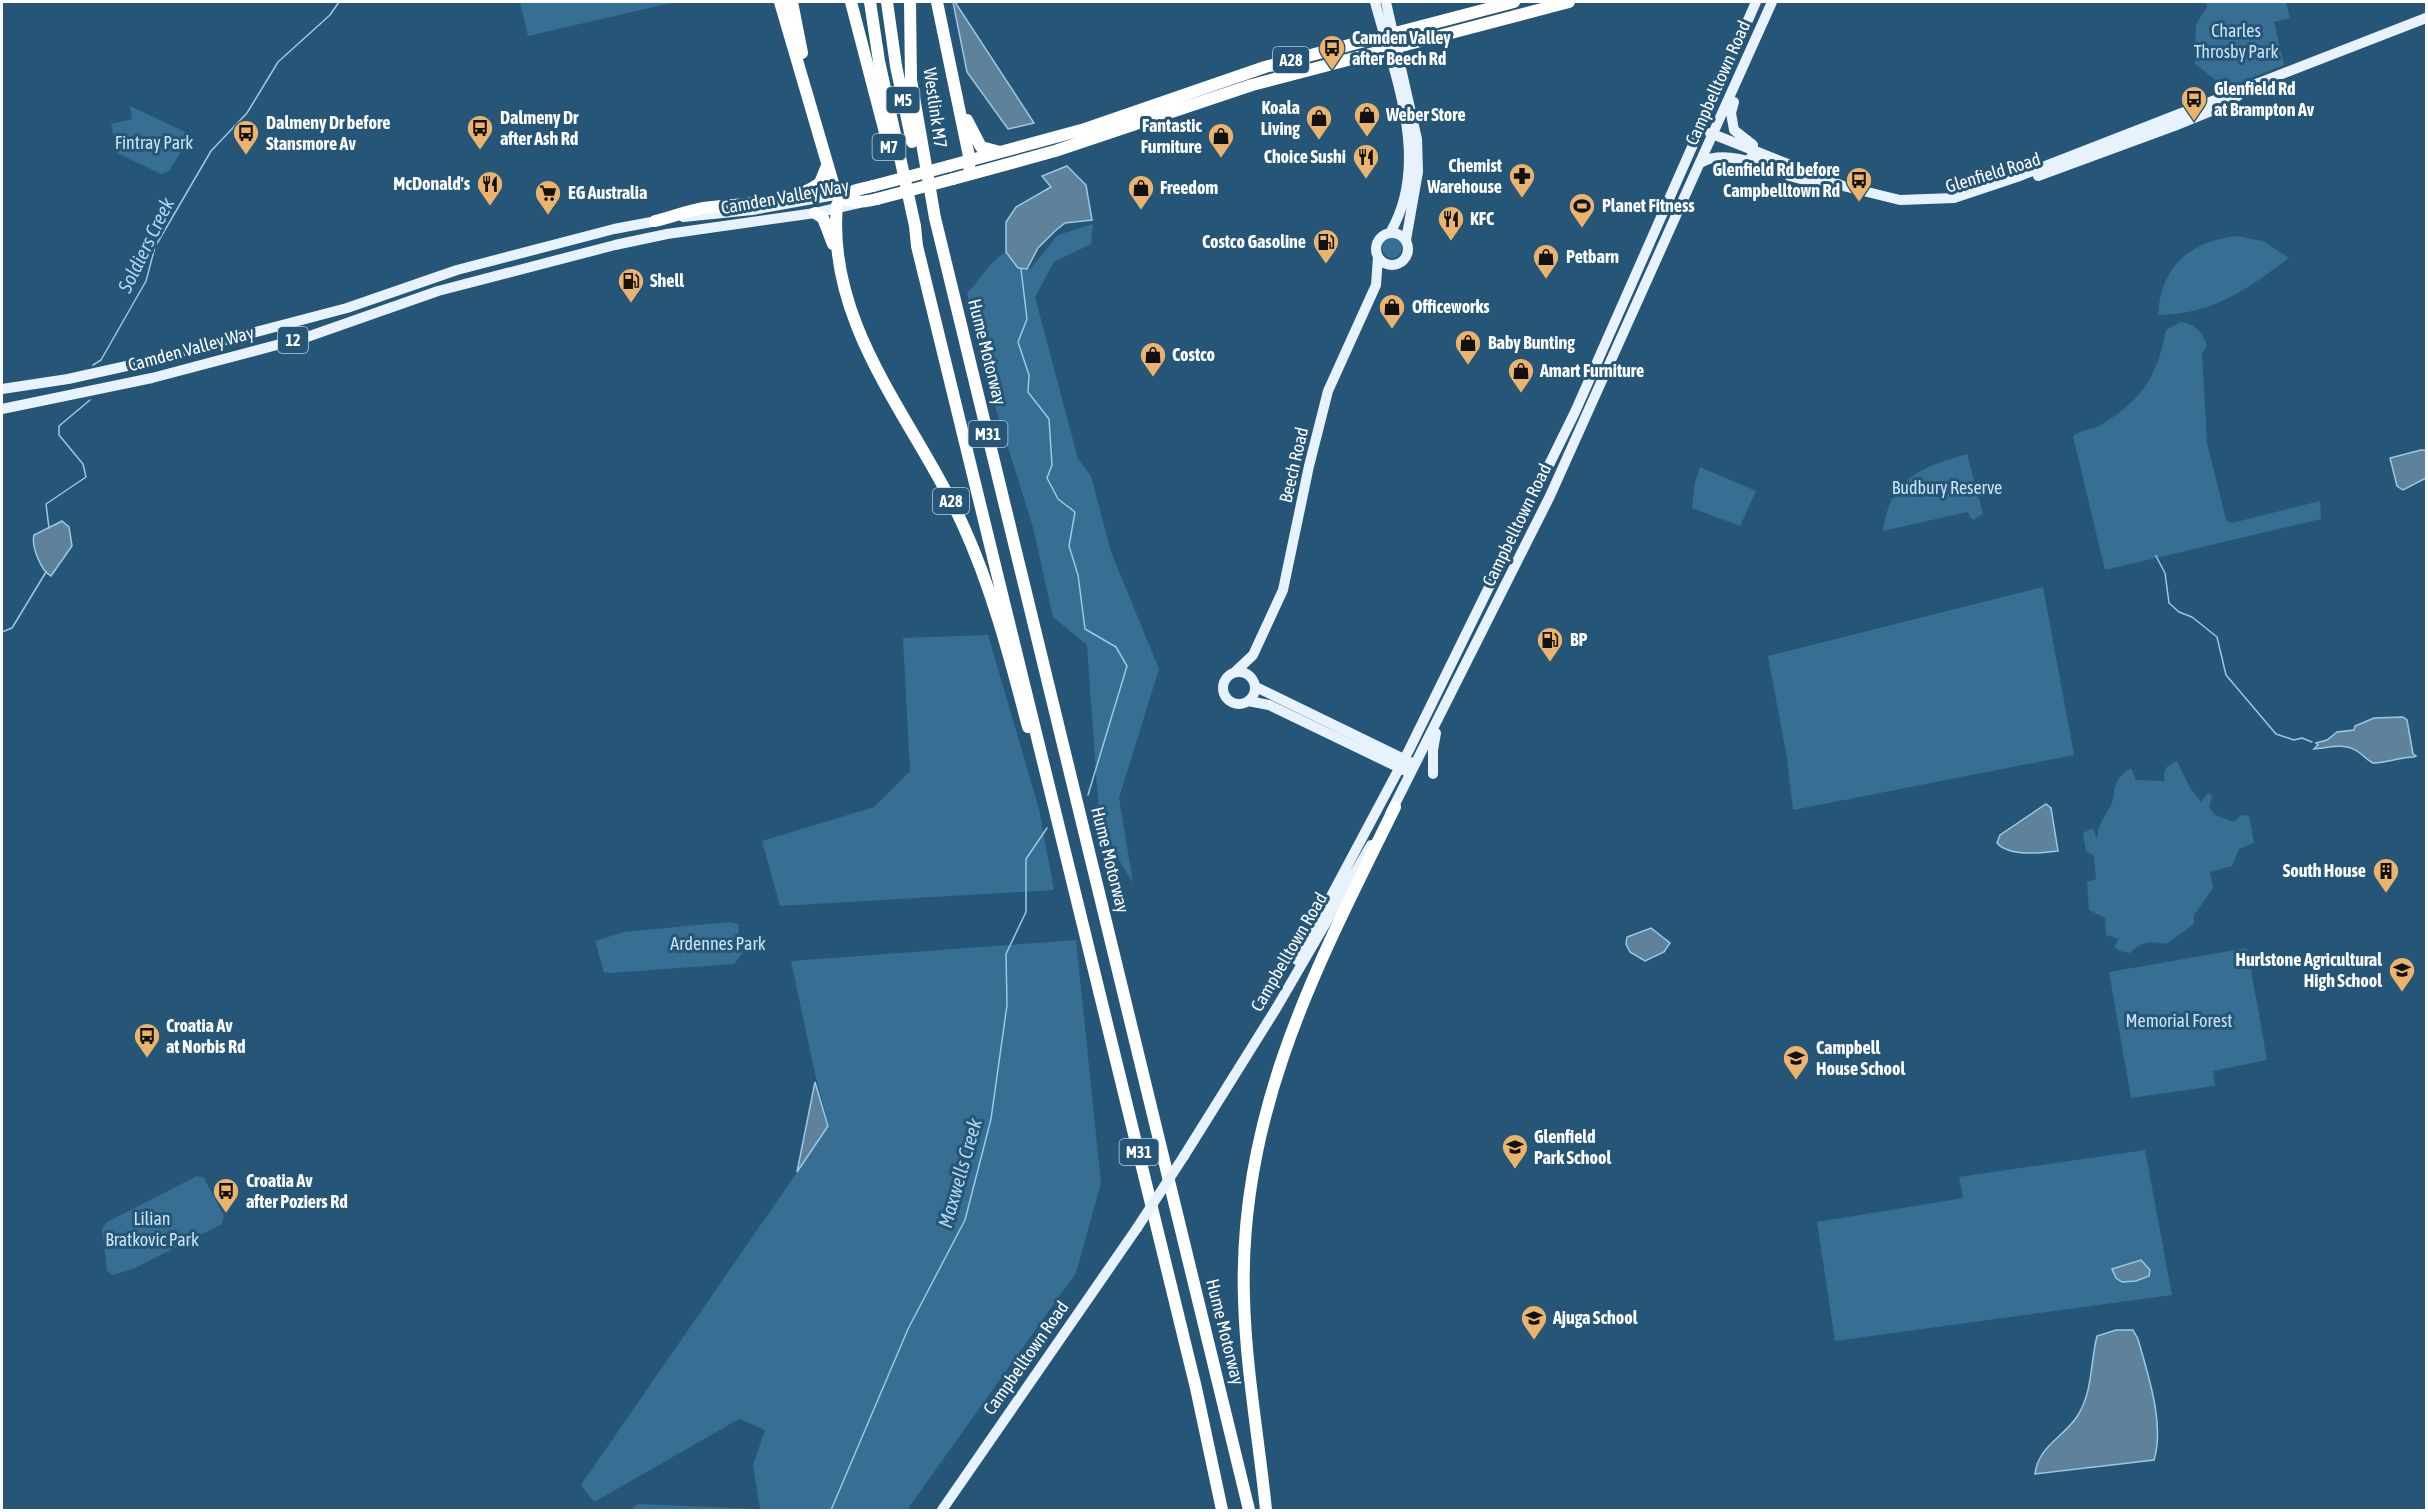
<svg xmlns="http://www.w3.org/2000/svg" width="2428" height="1512" viewBox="0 0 2428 1512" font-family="'Asap Condensed',sans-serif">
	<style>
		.green { fill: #366f93 }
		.water { fill: #5f829b; stroke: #9cc8e4; stroke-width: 1.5 }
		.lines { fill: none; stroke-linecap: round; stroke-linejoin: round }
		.stream { stroke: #9cc8e4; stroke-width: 1.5 }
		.major { stroke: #e7f2fc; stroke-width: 10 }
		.highway { stroke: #fff; stroke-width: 12 }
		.major-bridge { stroke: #e7f2fc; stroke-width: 10 }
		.highway-bridge { stroke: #fff; stroke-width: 12 }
		.labels { text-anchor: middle; stroke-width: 6; stroke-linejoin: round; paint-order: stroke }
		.shield { fill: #255678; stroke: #beccd6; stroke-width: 1.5 }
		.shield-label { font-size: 16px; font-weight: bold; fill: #fff }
		.park-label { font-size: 18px; fill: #cae3f3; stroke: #255678 }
		.poi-label { font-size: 18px; font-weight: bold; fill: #fff; stroke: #255678; text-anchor: start }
		.street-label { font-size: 18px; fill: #fff; stroke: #255678 }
		.water-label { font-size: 20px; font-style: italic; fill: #b2d5eb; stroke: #255678 }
	</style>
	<rect width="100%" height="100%" fill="#255678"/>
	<path class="green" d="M520,2H675L528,36Z
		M2206,2H2286L2290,18L2274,22L2284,65L2226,88L2195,64L2196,24L2207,7Z
		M130,106L187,133L189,139L169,171L161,174L117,153L111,124L132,119Z
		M1093,224L1091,244L1054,262L1035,297L1078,459L1091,476L1111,552L1159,669L1119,798L1133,883L1100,829L1087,645L1053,617L1033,527L988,384L967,293C981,279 990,261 1006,252L1018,268L1030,269L1058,235Z
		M2236,236L2263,241L2289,258C2246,290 2213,314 2158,315C2161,267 2188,242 2236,236Z
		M1382 248a10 10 0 1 1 20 0a10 10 0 1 1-20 0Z
		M2181,322C2197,325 2201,331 2207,345L2202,354L2207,443L2226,520L2232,523L2320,501L2321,519L2105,570L2073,436C2080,430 2091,430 2099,426C2141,401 2157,378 2166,330Z
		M1967,454L1983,514L1973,520L1967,512L1883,531C1889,479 1923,466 1967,454Z
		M1700,467L1756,491L1740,526L1692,508L1695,482Z
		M2043,587L2074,755L1793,810L1787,758L1768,656Z
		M988,635L1039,809L1054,890L780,906L762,841L874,807L910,771L903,638Z
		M2177,761L2189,786L2201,802L2208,793L2212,796L2209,808L2215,815L2234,822L2241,815L2249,816L2254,843L2239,849L2232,866L2210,872L2213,888L2194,915V924L2166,944C2150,941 2142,941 2130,953L2120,951L2114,947L2119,939L2106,935L2105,918L2089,910L2087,882L2096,879L2094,856L2086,851L2083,833L2093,828L2097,839C2098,825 2103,819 2109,809C2119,794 2107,783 2131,768L2136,780L2165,781C2163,769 2166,766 2177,761Z
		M729,922L739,924L738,937L742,953L734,964L610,973L604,972L595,941L624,932Z
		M1076,940L1101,1183L1076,1273L907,1510H630L638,1504L760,1509L753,1465L765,1430L739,1419L594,1502L581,1485L829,1126L815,1074L791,961Z
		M2247,948L2267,1060L2213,1071L2215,1086L2131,1098L2109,972Z
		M2145,1150L2172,1295L1835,1341L1817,1222L1963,1198L1959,1177Z
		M197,1176L204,1178L224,1216L222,1224L135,1268L113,1275L107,1271L102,1229L107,1222Z"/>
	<path class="water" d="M953,2H955L1034,123L1008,129L967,72Z
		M1067,166L1086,185L1092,220L1065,223L1055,231L1038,248L1027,269L1018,268L1006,252V222L1016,207L1051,187L1042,176Z
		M2421,450H2426V478L2403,490L2397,486L2390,458Z
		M62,521L69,527L72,546L51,576C41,571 31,546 34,535Z
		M2403,717L2407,720L2413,754L2416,756L2414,757C2399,757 2388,763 2373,763C2367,760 2366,758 2361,754C2347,741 2329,748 2314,749L2318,745L2316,743L2327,740L2337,732L2354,730L2355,726L2374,718Z
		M2046,804L2051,808L2058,851C2042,853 2009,857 1997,843L2000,835Z
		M1651,928L1670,943L1664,952L1645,961L1630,952L1626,944L1627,937Z
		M815,1082L828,1126L797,1172Z
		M2141,1260L2150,1270L2149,1276L2136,1281L2122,1282L2116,1278L2112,1269Z
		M2116,1330H2133L2138,1339C2148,1375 2165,1424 2154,1460L2035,1474C2038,1447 2062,1438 2076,1418C2093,1394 2090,1363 2097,1336Z"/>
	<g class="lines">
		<path class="stream" d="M1021,269L1027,319L1018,342L1029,375L1028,392L1049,419L1052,465L1047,478L1058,499L1075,512L1069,546L1078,575L1085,629L1116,647L1127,666L1088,795
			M93,365L101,360L146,281L155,247L211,151L247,113L278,62L330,15L339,2
			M49,528L46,504L86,477L83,464L59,435V426L90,400
			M2156,556L2165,573L2169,603L2179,612L2192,617L2217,637L2226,675L2276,734L2294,740L2302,738L2312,742
			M2,632L12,628L46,572
			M831,1510L908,1329L965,1220L991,1119L1007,1005L1006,954L1026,912V859L1047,828"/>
		<path class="major" d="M1375,2C1394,74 1432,162 1390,233
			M1386,2L1417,139L1418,172L1406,240
			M1734,102L1731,113L1734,130L1753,145
			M1710,133L1843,186L1900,200L1954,198L2017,177L2426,18
			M1751,157L1796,175
			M1702,162C1719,153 1740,158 1757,164
			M1789,176L1820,184
			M2038,176L2174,126L2211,111L2238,96
			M683,217L752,210L846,193
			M1376 249a16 16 0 1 1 32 0a16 16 0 1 1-32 0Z
			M2,389L68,379L131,365L347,308L457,270L614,229L662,220
			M2,409L152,378L307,337L438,291L615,245L667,234L815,213L859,203
			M1236,671L1253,655L1283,590L1309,466L1328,391L1376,285L1378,257
			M1223 688a16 16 0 1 1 32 0a16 16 0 1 1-32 0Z
			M1256,687L1410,762
			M1248,701L1269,705L1406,771
			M1433,774V750L1436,733
			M1390,814L1550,496L1772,2
			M1297,960L1409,750L1575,412L1756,2
			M1184,1156L1277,1007L1371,845
			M942,1510L1137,1228"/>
		<path class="highway" d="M780,2L835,190C845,205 861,203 877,199
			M792,2L802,53
			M851,2L888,144
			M870,2L879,61L915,226L917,246L1196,1388L1222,1510
			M887,2L896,66L912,142
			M910,2L911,80L935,218L1249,1510
			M937,2L970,161L969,167
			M967,120L981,147L1000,152
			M949,166L1085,129L1265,67L1514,2
			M953,179L1055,151L1252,85L1569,2
			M873,186C860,189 843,191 837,205C826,326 915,421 962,523C992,588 1010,658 1028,727
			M815,213L823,218L833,244
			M655,221C671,217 687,211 704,208C742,202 787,207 820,183L826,168
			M1266,1510C1259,1440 1246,1370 1244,1299C1238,1114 1316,967 1395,807"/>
		<path class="major-bridge" d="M1137,1228L1184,1156"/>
		<path class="highway-bridge" d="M873,186L949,166
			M877,199L953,179"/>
	</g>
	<defs>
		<g id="bus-pin" transform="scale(1.35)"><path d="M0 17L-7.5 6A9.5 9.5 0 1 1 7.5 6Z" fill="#ecb36c" stroke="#255678"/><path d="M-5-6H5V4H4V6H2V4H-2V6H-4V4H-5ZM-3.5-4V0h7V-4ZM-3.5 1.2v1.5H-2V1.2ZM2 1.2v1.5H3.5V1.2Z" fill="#111"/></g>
		<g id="shop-pin" transform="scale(1.35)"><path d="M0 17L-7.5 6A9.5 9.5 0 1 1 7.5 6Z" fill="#ecb36c" stroke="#255678"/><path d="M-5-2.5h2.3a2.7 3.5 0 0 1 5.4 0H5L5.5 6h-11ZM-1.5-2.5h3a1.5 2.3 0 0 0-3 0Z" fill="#111"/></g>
		<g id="restaurant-pin" transform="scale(1.35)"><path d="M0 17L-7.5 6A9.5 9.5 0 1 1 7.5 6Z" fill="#ecb36c" stroke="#255678"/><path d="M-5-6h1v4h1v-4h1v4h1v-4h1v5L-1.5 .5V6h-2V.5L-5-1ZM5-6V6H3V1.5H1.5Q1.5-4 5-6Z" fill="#111"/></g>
		<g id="pharmacy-pin" transform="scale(1.35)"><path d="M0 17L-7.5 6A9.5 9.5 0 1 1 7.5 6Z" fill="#ecb36c" stroke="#255678"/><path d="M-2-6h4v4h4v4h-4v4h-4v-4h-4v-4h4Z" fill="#111"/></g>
		<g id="supermarket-pin" transform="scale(1.35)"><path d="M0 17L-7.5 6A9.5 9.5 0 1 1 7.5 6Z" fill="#ecb36c" stroke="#255678"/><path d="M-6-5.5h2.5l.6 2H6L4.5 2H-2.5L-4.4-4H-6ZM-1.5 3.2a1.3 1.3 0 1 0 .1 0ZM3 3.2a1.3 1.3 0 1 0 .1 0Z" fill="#111"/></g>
		<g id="stadium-pin" transform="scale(1.35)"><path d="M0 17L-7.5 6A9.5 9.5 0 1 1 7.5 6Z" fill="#ecb36c" stroke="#255678"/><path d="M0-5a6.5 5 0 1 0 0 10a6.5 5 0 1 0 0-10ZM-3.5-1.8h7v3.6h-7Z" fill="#111"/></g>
		<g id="fuel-pin" transform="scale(1.35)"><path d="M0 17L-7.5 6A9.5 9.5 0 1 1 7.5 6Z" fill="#ecb36c" stroke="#255678"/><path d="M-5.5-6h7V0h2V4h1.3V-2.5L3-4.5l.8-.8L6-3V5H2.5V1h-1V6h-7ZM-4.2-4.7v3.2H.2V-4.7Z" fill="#111"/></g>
		<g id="building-pin" transform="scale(1.35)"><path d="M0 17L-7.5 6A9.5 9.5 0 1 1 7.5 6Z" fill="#ecb36c" stroke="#255678"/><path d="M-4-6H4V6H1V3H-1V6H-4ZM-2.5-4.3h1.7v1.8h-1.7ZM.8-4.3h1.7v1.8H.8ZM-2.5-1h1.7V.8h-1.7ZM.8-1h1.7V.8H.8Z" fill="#111"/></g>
		<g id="school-pin" transform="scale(1.35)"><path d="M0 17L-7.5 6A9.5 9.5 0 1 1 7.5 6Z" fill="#ecb36c" stroke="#255678"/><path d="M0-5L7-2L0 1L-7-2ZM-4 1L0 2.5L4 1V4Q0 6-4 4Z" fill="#111"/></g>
	</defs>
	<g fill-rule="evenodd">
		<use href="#bus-pin" x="1332" y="48"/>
		<use href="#bus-pin" x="2194" y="99"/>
		<use href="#shop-pin" x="1367" y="115"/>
		<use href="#shop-pin" x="1319" y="118"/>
		<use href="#bus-pin" x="480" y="128"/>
		<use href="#bus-pin" x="246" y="133"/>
		<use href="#shop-pin" x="1221" y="136"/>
		<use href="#restaurant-pin" x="1366" y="157"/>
		<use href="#pharmacy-pin" x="1522" y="176"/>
		<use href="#bus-pin" x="1859" y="180"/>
		<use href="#restaurant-pin" x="490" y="184"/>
		<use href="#shop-pin" x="1141" y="188"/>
		<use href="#supermarket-pin" x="548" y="193"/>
		<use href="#stadium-pin" x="1582" y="206"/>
		<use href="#restaurant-pin" x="1451" y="219"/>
		<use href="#fuel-pin" x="1326" y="242"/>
		<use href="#shop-pin" x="1546" y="257"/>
		<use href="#fuel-pin" x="631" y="281"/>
		<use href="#shop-pin" x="1392" y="307"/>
		<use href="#shop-pin" x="1468" y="343"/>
		<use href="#shop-pin" x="1153" y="355"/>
		<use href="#shop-pin" x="1521" y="371"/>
		<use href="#fuel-pin" x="1550" y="640"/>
		<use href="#building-pin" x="2386" y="871"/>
		<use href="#school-pin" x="2402" y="970"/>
		<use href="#bus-pin" x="147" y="1036"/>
		<use href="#school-pin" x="1796" y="1058"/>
		<use href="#school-pin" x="1515" y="1147"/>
		<use href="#bus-pin" x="226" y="1191"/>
		<use href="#school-pin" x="1534" y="1318"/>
	</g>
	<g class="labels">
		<g class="shield">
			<rect x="1273" y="47" width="36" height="26" rx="4.5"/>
			<rect x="886.5" y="87" width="33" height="26" rx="4.5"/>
			<rect x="872.5" y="134" width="33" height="26" rx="4.5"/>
			<rect x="278" y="327" width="30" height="26" rx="4.5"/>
			<rect x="968.5" y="421" width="39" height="26" rx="4.5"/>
			<rect x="933" y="488" width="36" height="26" rx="4.5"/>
			<rect x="1119.5" y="1139" width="39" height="26" rx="4.5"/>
		</g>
		<g class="shield-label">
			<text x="1291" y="66">A28</text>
			<text x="903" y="106">M5</text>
			<text x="889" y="153">M7</text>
			<text x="293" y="346">12</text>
			<text x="988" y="440">M31</text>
			<text x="951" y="507">A28</text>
			<text x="1139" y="1158">M31</text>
		</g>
		<g class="park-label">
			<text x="2236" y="37">Charles<tspan x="2236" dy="21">Throsby Park</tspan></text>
			<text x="154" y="149">Fintray Park</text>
			<text x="1947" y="494">Budbury Reserve</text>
			<text x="718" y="950">Ardennes Park</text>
			<text x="2179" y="1027">Memorial Forest</text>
			<text x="152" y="1225">Lilian<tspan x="152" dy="21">Bratkovic Park</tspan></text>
		</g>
		<g class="poi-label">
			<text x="1352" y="44">Camden Valley<tspan x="1352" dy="21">after Beech Rd</tspan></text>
			<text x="2214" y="95">Glenfield Rd<tspan x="2214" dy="21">at Brampton Av</tspan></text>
			<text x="1300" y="114" text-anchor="end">Koala<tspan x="1300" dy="21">Living</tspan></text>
			<text x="1386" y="121">Weber Store</text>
			<text x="500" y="124">Dalmeny Dr<tspan x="500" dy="21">after Ash Rd</tspan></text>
			<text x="266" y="129">Dalmeny Dr before<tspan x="266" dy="21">Stansmore Av</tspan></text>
			<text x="1202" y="132" text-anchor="end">Fantastic<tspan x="1202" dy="21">Furniture</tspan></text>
			<text x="1346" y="163" text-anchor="end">Choice Sushi</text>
			<text x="1502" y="172" text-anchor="end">Chemist<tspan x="1502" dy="21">Warehouse</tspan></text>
			<text x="1840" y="176" text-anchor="end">Glenfield Rd before<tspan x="1840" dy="21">Campbelltown Rd</tspan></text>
			<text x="470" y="190" text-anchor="end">McDonald's</text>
			<text x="1160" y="194">Freedom</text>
			<text x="568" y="199">EG Australia</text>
			<text x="1602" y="212">Planet Fitness</text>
			<text x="1470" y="225">KFC</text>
			<text x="1306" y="248" text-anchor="end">Costco Gasoline</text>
			<text x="1566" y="263">Petbarn</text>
			<text x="650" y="287">Shell</text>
			<text x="1412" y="313">Officeworks</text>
			<text x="1488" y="349">Baby Bunting</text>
			<text x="1172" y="361">Costco</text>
			<text x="1540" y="377">Amart Furniture</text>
			<text x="1570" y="646">BP</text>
			<text x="2366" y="877" text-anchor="end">South House</text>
			<text x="2382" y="966" text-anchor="end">Hurlstone Agricultural<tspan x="2382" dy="21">High School</tspan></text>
			<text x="166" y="1032">Croatia Av<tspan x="166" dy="21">at Norbis Rd</tspan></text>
			<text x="1816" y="1054">Campbell<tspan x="1816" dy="21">House School</tspan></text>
			<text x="1534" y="1143">Glenfield<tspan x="1534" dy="21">Park School</tspan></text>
			<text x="246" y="1187">Croatia Av<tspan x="246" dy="21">after Poziers Rd</tspan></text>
			<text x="1553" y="1324">Ajuga School</text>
		</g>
		<g class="street-label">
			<text transform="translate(1718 83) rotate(-66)" y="6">Campbelltown Road</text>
			<text transform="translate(935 108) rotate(82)" y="6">Westlink M7</text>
			<text transform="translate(1993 173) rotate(-17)" y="6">Glenfield Road</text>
			<text transform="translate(785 197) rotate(-10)" y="6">Camden Valley Way</text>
			<text transform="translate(191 349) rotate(-15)" y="6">Camden Valley Way</text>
			<text transform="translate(987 352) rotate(76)" y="6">Hume Motorway</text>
			<text transform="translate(1294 465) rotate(-77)" y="6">Beech Road</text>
			<text transform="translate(1517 525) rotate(-64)" y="6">Campbelltown Road</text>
			<text transform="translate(1110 860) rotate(76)" y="6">Hume Motorway</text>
			<text transform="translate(1289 952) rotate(-60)" y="6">Campbelltown Road</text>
			<text transform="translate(1225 1332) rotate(76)" y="6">Hume Motorway</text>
			<text transform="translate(1026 1358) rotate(-55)" y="6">Campbelltown Road</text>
		</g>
		<g class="water-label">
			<text transform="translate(146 245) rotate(-64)" y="7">Soldiers Creek</text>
			<text transform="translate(960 1173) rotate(-74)" y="7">Maxwells Creek</text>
		</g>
	</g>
	<rect width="2428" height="1512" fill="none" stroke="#ffffff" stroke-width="6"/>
</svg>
